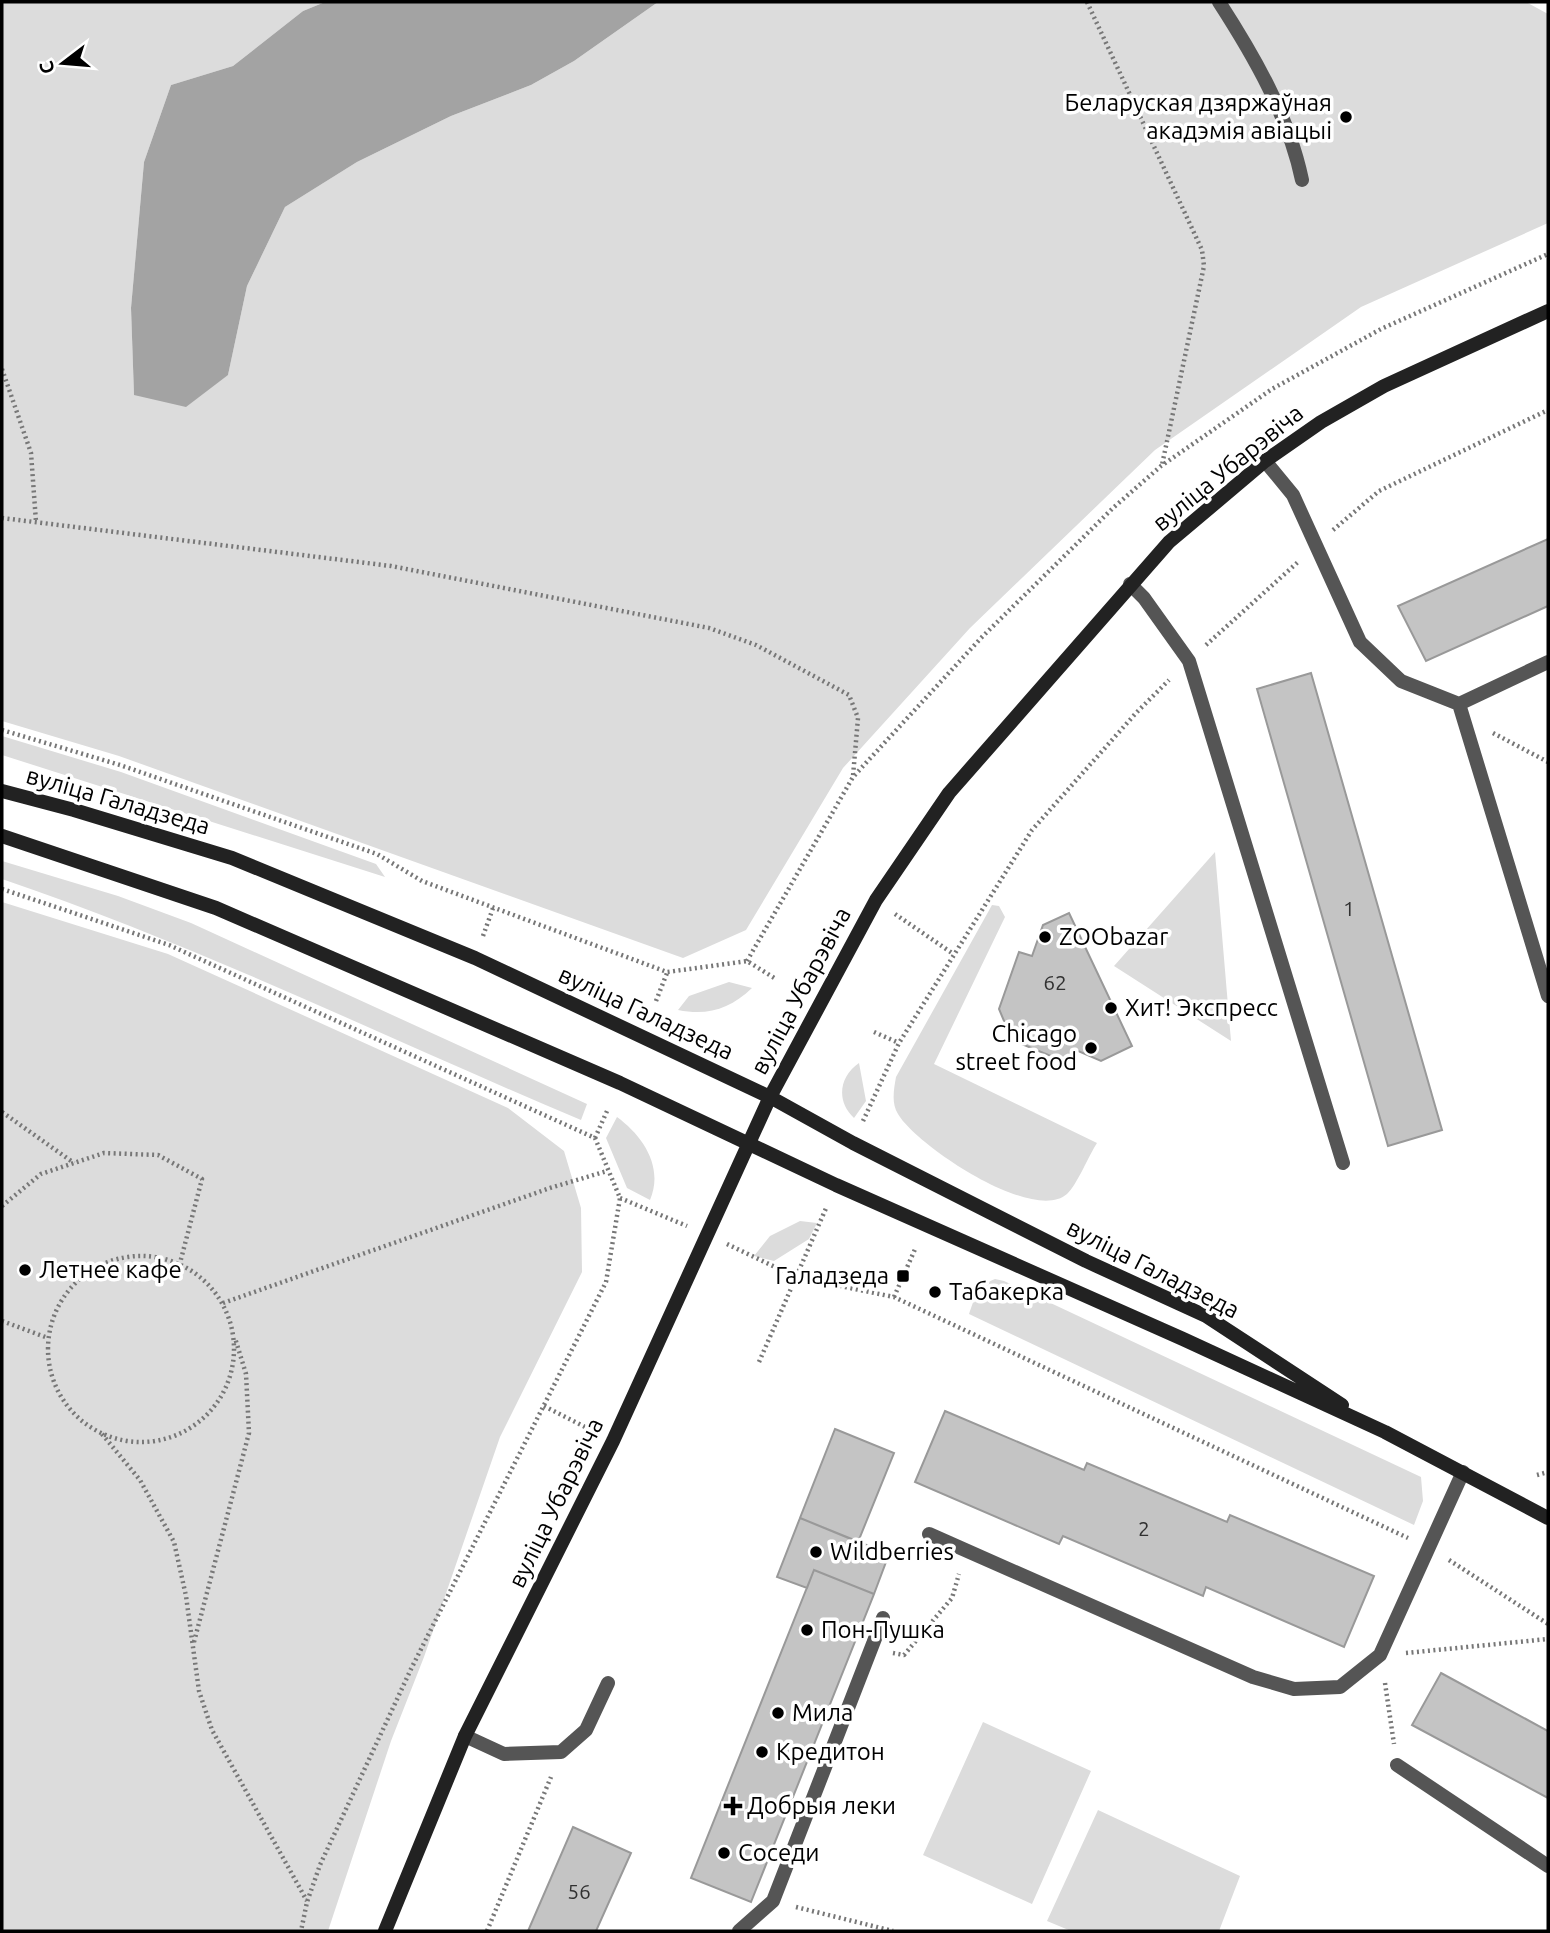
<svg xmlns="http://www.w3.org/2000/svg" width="1550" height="1933" viewBox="0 0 1550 1933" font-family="Ubuntu,sans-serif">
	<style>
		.green { fill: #dcdcdc }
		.water { fill: #a3a3a3 }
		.building { fill: #c4c4c4; stroke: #999; stroke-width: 2 }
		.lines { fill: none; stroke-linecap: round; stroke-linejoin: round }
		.path { stroke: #777; stroke-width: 4.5; stroke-dasharray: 2 3.5; stroke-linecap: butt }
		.service { stroke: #555; stroke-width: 14 }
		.secondary { stroke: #222; stroke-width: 14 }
		.poi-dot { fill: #000; stroke: #fff; stroke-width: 2.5 }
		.labels { text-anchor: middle; stroke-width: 7; stroke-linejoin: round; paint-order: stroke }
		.number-label { font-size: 21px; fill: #313131 }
		.poi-label { font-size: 24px; fill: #000; stroke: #fff; text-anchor: start }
		.street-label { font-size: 24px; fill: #000; stroke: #fff }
	</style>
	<rect width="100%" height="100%" fill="#fff"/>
	<path class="green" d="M2,2H325L303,11L233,66L171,85L144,162L131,308L134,395L228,375L247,286L285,207L357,162L451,116L531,85L574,61L658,2H1526L1548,14V223L1361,307L1155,450L970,628L843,768L746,930L683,958L119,756L2,721Z
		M2,736L121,772L376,864L385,877L2,755Z
		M1215,852L1231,1041L1114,966Z
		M2,861L118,896L191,923L587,1104L581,1120C388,1039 200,946 2,879Z
		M2,902L168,954L508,1108L564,1151L581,1208L582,1272L500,1437L424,1657L391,1741L328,1931H2Z
		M992,905L999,906L1005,917L934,1064L1097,1143C1089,1155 1077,1185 1067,1194C1033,1224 916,1145 898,1114C891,1103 894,1089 896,1077Z
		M729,982L752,988C730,1009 708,1016 678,1010L689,996Z
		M859,1063L866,1101L854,1118C836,1101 839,1077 859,1063Z
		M617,1117C643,1136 664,1167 650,1200L627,1188L606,1138Z
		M800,1221L817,1223L809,1239L774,1261L754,1256L770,1236Z
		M995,1279L1004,1281L1421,1477L1423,1501L1414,1525L969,1314C975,1297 978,1286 995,1279Z
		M983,1722L1091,1771L1032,1904L923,1855Z
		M1098,1810L1240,1876L1219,1931H1071L1047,1921Z"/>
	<path class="water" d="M325,2H658L574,61L531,85L451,116L357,162L285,207L247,286L228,375L186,407L134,395L131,308L144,162L171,85L233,66L303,11Z"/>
	<path class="building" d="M1548,539V606L1426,661L1398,606Z
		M1311,673L1442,1130L1388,1146L1257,689Z
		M1069,913L1132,1046L1101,1061L1076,1050L1070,1064L1012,1040L999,1009L1019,952L1032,956L1043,925Z
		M945,1411L1084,1470L1087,1463L1227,1522L1230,1515L1374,1576L1344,1647L1206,1587L1203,1596L1063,1536L1059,1544L915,1482Z
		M835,1429L894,1453L858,1542L800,1518Z
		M800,1518L889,1554L874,1594L814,1570L807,1588L777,1577Z
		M814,1570L874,1594L751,1902L691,1878Z
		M1441,1673L1548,1731V1798L1412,1725Z
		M573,1827L631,1853L596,1931H528Z"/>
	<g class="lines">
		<path class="path" d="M1087,2L1202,250L1204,266L1162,465
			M2,369L31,453L36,522
			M2,518L391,566L709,628L756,645L849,695L858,718L853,776
			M1333,530L1379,491L1548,410
			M1206,645L1298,562
			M2,730L120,765L377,854L422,881L667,972L747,961L776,979
			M1493,733L1548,762
			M2,889L169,945L595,1138L620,1198L606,1282L411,1669L320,1865L307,1902L301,1931
			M895,914L952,953
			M483,936L493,908
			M747,961L853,777L981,638L1113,508L1161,466L1272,389L1381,329L1548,254
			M656,1001L667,973
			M874,1032L899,1043
			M2,1112L74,1163
			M863,1121L899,1043L1032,830L1136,713L1169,680
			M595,1138L607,1111
			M620,1198L687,1226
			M2,1206L41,1174L104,1153L158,1155L202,1179L180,1263
			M727,1244L796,1277L894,1297L1408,1538
			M48 1349a93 93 0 1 1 186 0a93 93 0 1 1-186 0Z
			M894,1297L916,1247
			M223,1303L550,1188L607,1171
			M2,1321L48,1338
			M759,1362L827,1206
			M544,1406L593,1431
			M102,1434L140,1480L174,1542L186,1596L199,1691L212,1730L307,1901
			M1537,1475L1548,1472
			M1449,1560L1548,1624
			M194,1642L249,1433L246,1374L235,1338
			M893,1653L904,1655L952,1598L959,1574
			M1406,1653L1548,1639
			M1385,1683L1394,1744
			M796,1907L893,1931
			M487,1931L551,1777"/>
		<path class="service" d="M1219,2C1254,56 1289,117 1302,180
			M1265,461L1293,495L1360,642L1401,681L1459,704L1548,662
			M1130,584L1144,598L1189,661L1343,1163
			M1459,704L1548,996
			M929,1534L1253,1677L1294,1689L1340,1687L1380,1655L1463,1472
			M465,1736L504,1754L561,1752L586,1730L608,1683
			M1397,1765L1548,1866
			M739,1931L773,1901L883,1618"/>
		<path class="secondary" d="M2,791L74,810L232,858L475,958L770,1097L853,1143L1086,1261L1206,1316L1342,1405
			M2,836L216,908L620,1083L836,1185L1183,1339L1385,1432L1548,1518
			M385,1931L465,1736L613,1441L770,1097L876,900L949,793L1169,542L1265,461L1321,422L1384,386L1548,311"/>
	</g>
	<g class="poi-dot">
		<circle cx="1346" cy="117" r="7"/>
		<circle cx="1045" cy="937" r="7"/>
		<circle cx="1111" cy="1008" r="7"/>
		<circle cx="1091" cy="1048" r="7"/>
		<circle cx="25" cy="1270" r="7"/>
		<rect x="896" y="1269" width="14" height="14" rx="3.5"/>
		<circle cx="935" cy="1292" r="7"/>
		<circle cx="816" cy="1552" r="7"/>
		<circle cx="807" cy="1630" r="7"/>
		<circle cx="778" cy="1713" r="7"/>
		<circle cx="762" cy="1752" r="7"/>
		<path d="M729.5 1795.5h7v7h7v7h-7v7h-7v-7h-7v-7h7z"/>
		<circle cx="724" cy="1853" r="7"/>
	</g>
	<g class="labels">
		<g class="number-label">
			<text x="1349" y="916">1</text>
			<text x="1055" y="990">62</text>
			<text x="1144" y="1536">2</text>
			<text x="579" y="1899">56</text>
		</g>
		<g class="poi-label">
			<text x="1332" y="111" text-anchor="end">Беларуская дзяржаўная<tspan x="1332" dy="28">акадэмія авіацыі</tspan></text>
			<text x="1059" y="945">ZOObazar</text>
			<text x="1125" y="1016">Хит! Экспресс</text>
			<text x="1077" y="1042" text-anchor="end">Chicago<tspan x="1077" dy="28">street food</tspan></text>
			<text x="39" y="1278">Летнее кафе</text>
			<text x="889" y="1284" text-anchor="end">Галадзеда</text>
			<text x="949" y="1300">Табакерка</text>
			<text x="830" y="1560">Wildberries</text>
			<text x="821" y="1638">Пон-Пушка</text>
			<text x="792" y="1721">Мила</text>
			<text x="776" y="1760">Кредитон</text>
			<text x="747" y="1814">Добрыя леки</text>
			<text x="738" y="1861">Соседи</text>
		</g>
		<g class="street-label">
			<text transform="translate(1228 468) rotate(-39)" y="8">вуліца Убарэвіча</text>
			<text transform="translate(118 801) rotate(16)" y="8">вуліца Галадзеда</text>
			<text transform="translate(801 991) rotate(-62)" y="8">вуліца Убарэвіча</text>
			<text transform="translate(646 1013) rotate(25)" y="8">вуліца Галадзеда</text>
			<text transform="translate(1153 1269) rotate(27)" y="8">вуліца Галадзеда</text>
			<text transform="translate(556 1503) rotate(-64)" y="8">вуліца Убарэвіча</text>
		</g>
	</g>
	<rect width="1550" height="1933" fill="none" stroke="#000000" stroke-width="7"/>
	<g transform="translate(63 63) rotate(254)" stroke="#ffffff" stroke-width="5" paint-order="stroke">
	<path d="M0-5L12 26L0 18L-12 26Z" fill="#000000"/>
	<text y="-10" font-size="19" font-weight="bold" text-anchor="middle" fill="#000000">С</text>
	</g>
</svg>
